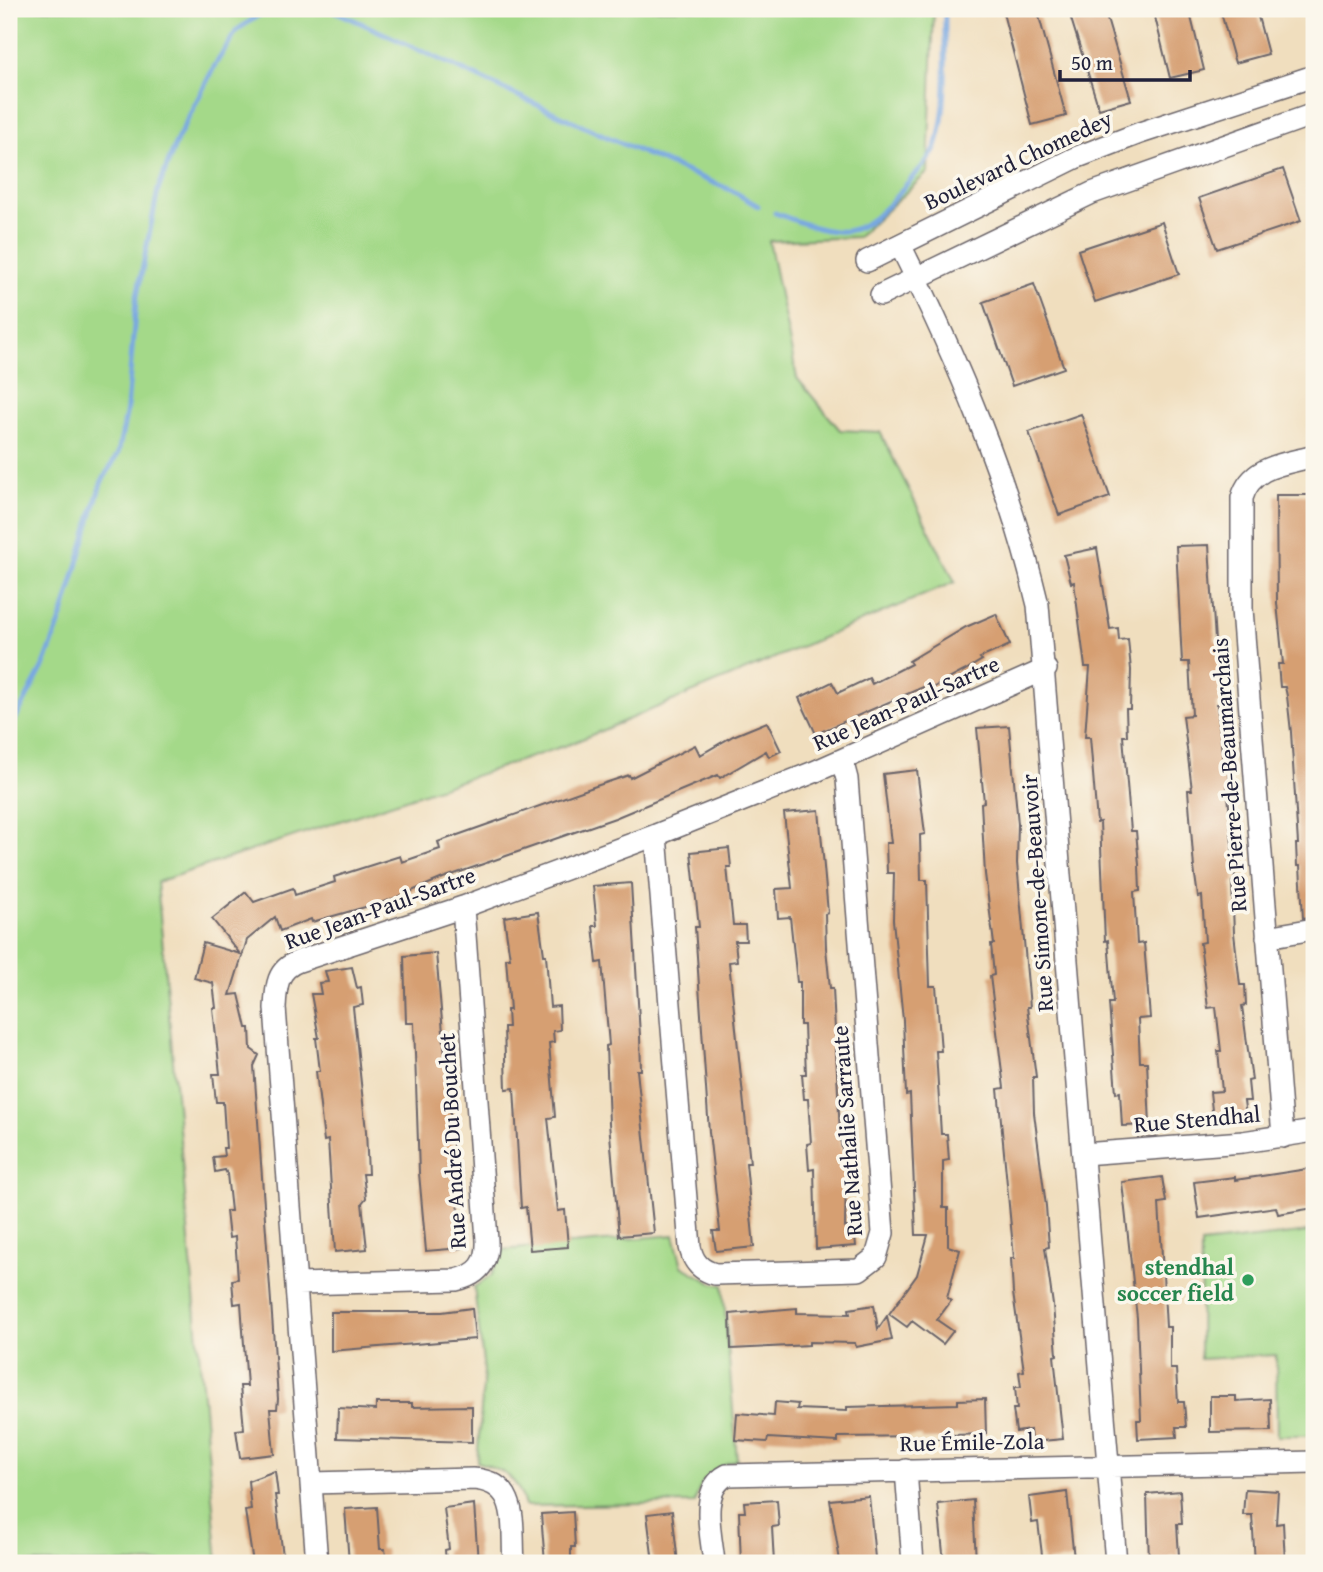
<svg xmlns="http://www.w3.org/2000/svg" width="1323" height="1572" viewBox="0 0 1323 1572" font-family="'Gentium Book Plus',serif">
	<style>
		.green { fill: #a4d989; stroke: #637e62; stroke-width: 2 }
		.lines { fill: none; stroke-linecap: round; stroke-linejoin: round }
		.stream { stroke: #78a7e1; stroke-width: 5 }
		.building { fill: #d69f72 }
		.minor-casing { stroke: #6a6469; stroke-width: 24 }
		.minor { stroke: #fff; stroke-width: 21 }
		.leisure-dot { fill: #2e9e5b; stroke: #fbf7ec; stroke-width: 2.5 }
		.labels { text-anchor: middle; stroke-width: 7; stroke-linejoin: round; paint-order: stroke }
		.street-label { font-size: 23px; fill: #22223b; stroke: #fbf7ec }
		.leisure-label { font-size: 23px; font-weight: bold; fill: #27864d; stroke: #fbf7ec; text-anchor: end }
	</style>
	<rect width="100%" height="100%" fill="#fbf7ec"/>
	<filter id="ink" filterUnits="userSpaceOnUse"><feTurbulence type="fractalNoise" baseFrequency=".0143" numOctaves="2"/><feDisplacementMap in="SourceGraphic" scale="14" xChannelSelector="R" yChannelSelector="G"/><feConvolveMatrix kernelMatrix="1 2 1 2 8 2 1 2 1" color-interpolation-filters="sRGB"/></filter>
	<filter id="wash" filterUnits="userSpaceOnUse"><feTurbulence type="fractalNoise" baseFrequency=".00686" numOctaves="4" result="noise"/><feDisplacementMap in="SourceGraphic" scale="28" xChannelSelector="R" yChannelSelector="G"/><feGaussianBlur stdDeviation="1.57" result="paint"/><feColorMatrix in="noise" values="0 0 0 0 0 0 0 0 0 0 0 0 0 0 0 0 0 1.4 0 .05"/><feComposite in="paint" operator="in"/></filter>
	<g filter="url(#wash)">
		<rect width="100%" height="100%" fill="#f0debe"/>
		<path class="green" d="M9,9H934L928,172L858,237L769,241L797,378L840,430L880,432L955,582L570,744L157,882L218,1563H9Z
			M1309,1232L1314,1233V1436H1277L1276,1355L1200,1359L1201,1244Z
			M674,1235L682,1266L712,1283L723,1285L737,1460C713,1469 700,1477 695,1503L525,1506C517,1477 506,1471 477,1462L484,1371L474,1287L491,1276L502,1250Z"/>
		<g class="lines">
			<path class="stream" d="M330,9C464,69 595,135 731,190L758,206
				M775,213C843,239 857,243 905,186C915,174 933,157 937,143C949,105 944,49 945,9
				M9,731L45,663L64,611L101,483L118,454L127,409L136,301L158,190L176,142L215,65L237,30L268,9"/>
		</g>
		<g id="blocks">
			<path class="building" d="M1002,9H1037L1066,116L1032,125Z
				M1068,9H1104L1131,100L1099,109Z
				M1153,9H1189L1204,70L1170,78Z
				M1220,9H1256L1268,54L1235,63Z
				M1283,169L1301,221L1217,249L1199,198Z
				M1162,222L1179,274L1095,302L1078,250Z
				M1034,284L1064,368L1012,386L983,302Z
				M1081,414L1110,497L1059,515L1029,432Z
				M1276,495H1314V527H1310L1312,597H1314V916L1303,918L1300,866H1297L1296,844H1298L1291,732L1287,696L1285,687H1280L1278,664H1283L1277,603Z
				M1209,545L1215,641H1221V659L1217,660L1220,704H1217L1223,762H1228L1230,780L1227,781L1235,881L1232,882L1234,933L1240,985H1245L1246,1005L1242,1006L1252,1080L1248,1081L1250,1101H1244L1246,1115L1213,1119L1210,1092L1222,1091L1218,1051H1221L1216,1007L1208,1008L1200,943L1205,942L1202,896L1198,897L1194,868L1188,790H1192L1183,716L1192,715L1189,662H1182L1176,546Z
				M1097,548L1110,629L1118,628L1119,640L1128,639L1131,670L1130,709H1126L1127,736H1123L1131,831H1136L1139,865L1140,891L1134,892L1137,944L1144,943L1150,1018L1138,1019L1140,1062H1147L1150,1125L1122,1126L1120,1092L1116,1093L1109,1003H1113L1108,940L1105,941L1100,822L1097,823L1090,737H1085L1090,667H1085L1074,582L1071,583L1064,555Z
				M996,614L1010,645L980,658L982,660L964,671L925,692L923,687L816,734L799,698L832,682L838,693L869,678L872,684L911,664L909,661L966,627Z
				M767,722L781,751L769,757L766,751L720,778L718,775L615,818L443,878L390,900L312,922L311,919L280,931L275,917L247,940L230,995L239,994L247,1028H250L251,1049L259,1055L254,1066L278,1399L277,1409H270L274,1454L240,1458L236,1430L244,1429L240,1386H247L241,1303L234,1304L232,1280L238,1279L235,1237L229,1238L226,1211H231L227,1174L225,1170L215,1172L213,1157L224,1156L223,1148H226L223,1102H216L213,1074H220L213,1008H216L213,983L194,978L203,943L240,954L212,919L246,892L254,902L293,888L295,895L335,882L334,877L400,856L402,862L440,849L438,842L596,786L629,775L630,778L695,745L700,755L733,736Z
				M1009,726L1018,824L1017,863L1030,1007H1027L1036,1077H1033L1034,1113L1046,1206L1049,1247L1045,1248L1053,1305L1057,1355L1054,1356L1063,1439L1031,1442L1030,1430L1016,1432L1013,1409H1017L1015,1387H1021L1019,1372L1024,1371L1013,1293L1011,1258H1014L998,1089L1004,1088L990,976L994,975L991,944H994L985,874L981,803L984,802L977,728Z
				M917,770L925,834L920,835L921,880H927L930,986H936L941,1051H936L941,1134H947L949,1160L943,1161V1208H948V1246L960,1250L947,1298L951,1301L937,1320L953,1331L943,1344L912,1321L907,1327L889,1314L917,1275L928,1235H916L910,1094L906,1095L903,1020L893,920L894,873H887L886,843H891L883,774Z
				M819,810L828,913L825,914L826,948L830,988H833L840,1135L846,1176L845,1227H854L856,1246L816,1249L814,1169L809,1170L807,1144L811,1143L808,1099H804L802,1074H806L804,1025H800V982H797L790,917L778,918L776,889L792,888L784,813Z
				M729,848L731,867H727L733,925H745L746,941H735L737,961L729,962L750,1163H746L754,1247L716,1251L713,1231H720L709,1132L695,927H699L691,852Z
				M631,883L640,1036L641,1070H637L654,1233L619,1236L609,1123L606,1046L609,1045L602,962L597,963L593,926H597L593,886Z
				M538,912L544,955H546L550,1007L559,1006L560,1030L553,1031L554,1042L549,1043L555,1117L548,1118L558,1211L565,1210L568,1247L530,1250L526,1207L521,1208L514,1088L506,1089L504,1027H508L507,1010H510L506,958H510L504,917Z
				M436,953L462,1248L426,1251L419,1173L414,1023H406L404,956Z
				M352,967L357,988L361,987L363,1005L353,1007L366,1131L368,1174H363L366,1198L362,1203L367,1249L335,1252L328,1140L324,1141L316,1071H320L316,1038H319L311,994H321L319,983L328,982L325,971Z
				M1314,1168V1208L1278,1214L1276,1207L1199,1218L1194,1182L1235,1177V1180Z
				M1162,1177L1166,1202L1159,1203L1166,1327H1170V1369H1176L1178,1402H1184L1186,1427H1176L1177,1437L1138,1439L1137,1420H1141L1137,1318L1122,1182Z
				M874,1305L878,1329L887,1316L892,1340L856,1347L855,1343L809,1342V1345L731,1349L730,1314L797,1308V1313L850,1314L849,1309Z
				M472,1308L475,1339L331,1351V1312H442Z
				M1210,1396H1236V1401L1270,1399L1271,1431L1210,1432Z
				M985,1399L986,1434L952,1435V1439H922V1436L838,1437V1442L768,1438L767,1442L735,1440L737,1413L774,1416L775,1402L798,1404L797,1409L847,1411V1407L958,1404V1400Z
				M376,1403H412V1407L472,1406V1442L337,1438L338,1408L376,1410Z
				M275,1471L278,1495H275L284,1563H253L245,1511L251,1510L248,1481Z
				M1245,1489L1278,1491L1276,1524L1283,1523L1285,1563H1255L1252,1515H1243Z
				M1180,1491L1182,1524H1177L1179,1556H1170L1171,1563H1149L1147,1494Z
				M1067,1492L1074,1559L1043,1563L1038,1522L1032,1523L1029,1497Z
				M869,1496L875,1558L840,1561L830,1500Z
				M777,1500L779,1526L772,1527L774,1563H741L739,1512H745L744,1502Z
				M973,1500L976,1563H944L938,1504Z
				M474,1504L478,1563H446L445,1550L449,1549L444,1508Z
				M377,1507L380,1549H385L387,1563H349L345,1509Z
				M672,1511L678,1563H653L647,1514Z
				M573,1512L575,1547H571V1563H545L541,1514Z"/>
		</g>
	</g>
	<g filter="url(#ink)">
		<use href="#blocks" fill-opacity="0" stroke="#6a6469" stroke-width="2"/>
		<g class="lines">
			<g class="minor-casing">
				<path id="minor" d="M900,245C958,361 1008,479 1038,605L1116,1563
					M867,261L1075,158L1140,133L1314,76
					M881,295L1092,193L1314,114
					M656,835L690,1247C693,1262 700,1270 715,1274L859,1270L876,1257L883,1233L847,779L842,760
					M1267,937L1314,929
					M1283,1137L1242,609V498C1251,465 1286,464 1314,456
					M1083,1154L1243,1142L1314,1131
					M297,1284L456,1280C479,1275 488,1263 487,1240L463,907
					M906,1470L913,1563
					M311,1483L473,1479C521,1482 511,1526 514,1563
					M317,1563L275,1008C276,986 277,969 299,961L463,907L656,835L814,772L1046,669
					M714,1563C712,1537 698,1490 727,1475L1314,1462"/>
			</g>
			<use href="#minor" class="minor"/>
		</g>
	</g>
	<circle class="leisure-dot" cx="1248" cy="1280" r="7"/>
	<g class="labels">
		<g class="street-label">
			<text transform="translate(1018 160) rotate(-25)" y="8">Boulevard Chomedey</text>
			<text transform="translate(906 703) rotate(-24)" y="8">Rue Jean-Paul-Sartre</text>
			<text transform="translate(1229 775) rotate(-94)" y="8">Rue Pierre-de-Beaumarchais</text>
			<text transform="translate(1037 893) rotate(-94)" y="8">Rue Simone-de-Beauvoir</text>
			<text transform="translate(380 908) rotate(-20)" y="8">Rue Jean-Paul-Sartre</text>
			<text transform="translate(1197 1119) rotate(-5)" y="8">Rue Stendhal</text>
			<text transform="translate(847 1131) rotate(-94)" y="8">Rue Nathalie Sarraute</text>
			<text transform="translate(452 1141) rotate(-93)" y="8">Rue André Du Bouchet</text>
			<text transform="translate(972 1442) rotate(-1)" y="8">Rue Émile-Zola</text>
		</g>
		<g class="leisure-label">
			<text x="1234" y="1275">stendhal<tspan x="1234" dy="26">soccer field</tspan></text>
		</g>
	</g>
	<rect width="1323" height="1572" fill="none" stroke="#fbf7ec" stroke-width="35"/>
	<path d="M1060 70v10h130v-10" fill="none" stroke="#22223b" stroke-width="3.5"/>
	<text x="1071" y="70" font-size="21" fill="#22223b" stroke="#fbf7ec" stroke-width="5" paint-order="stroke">50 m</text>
</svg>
